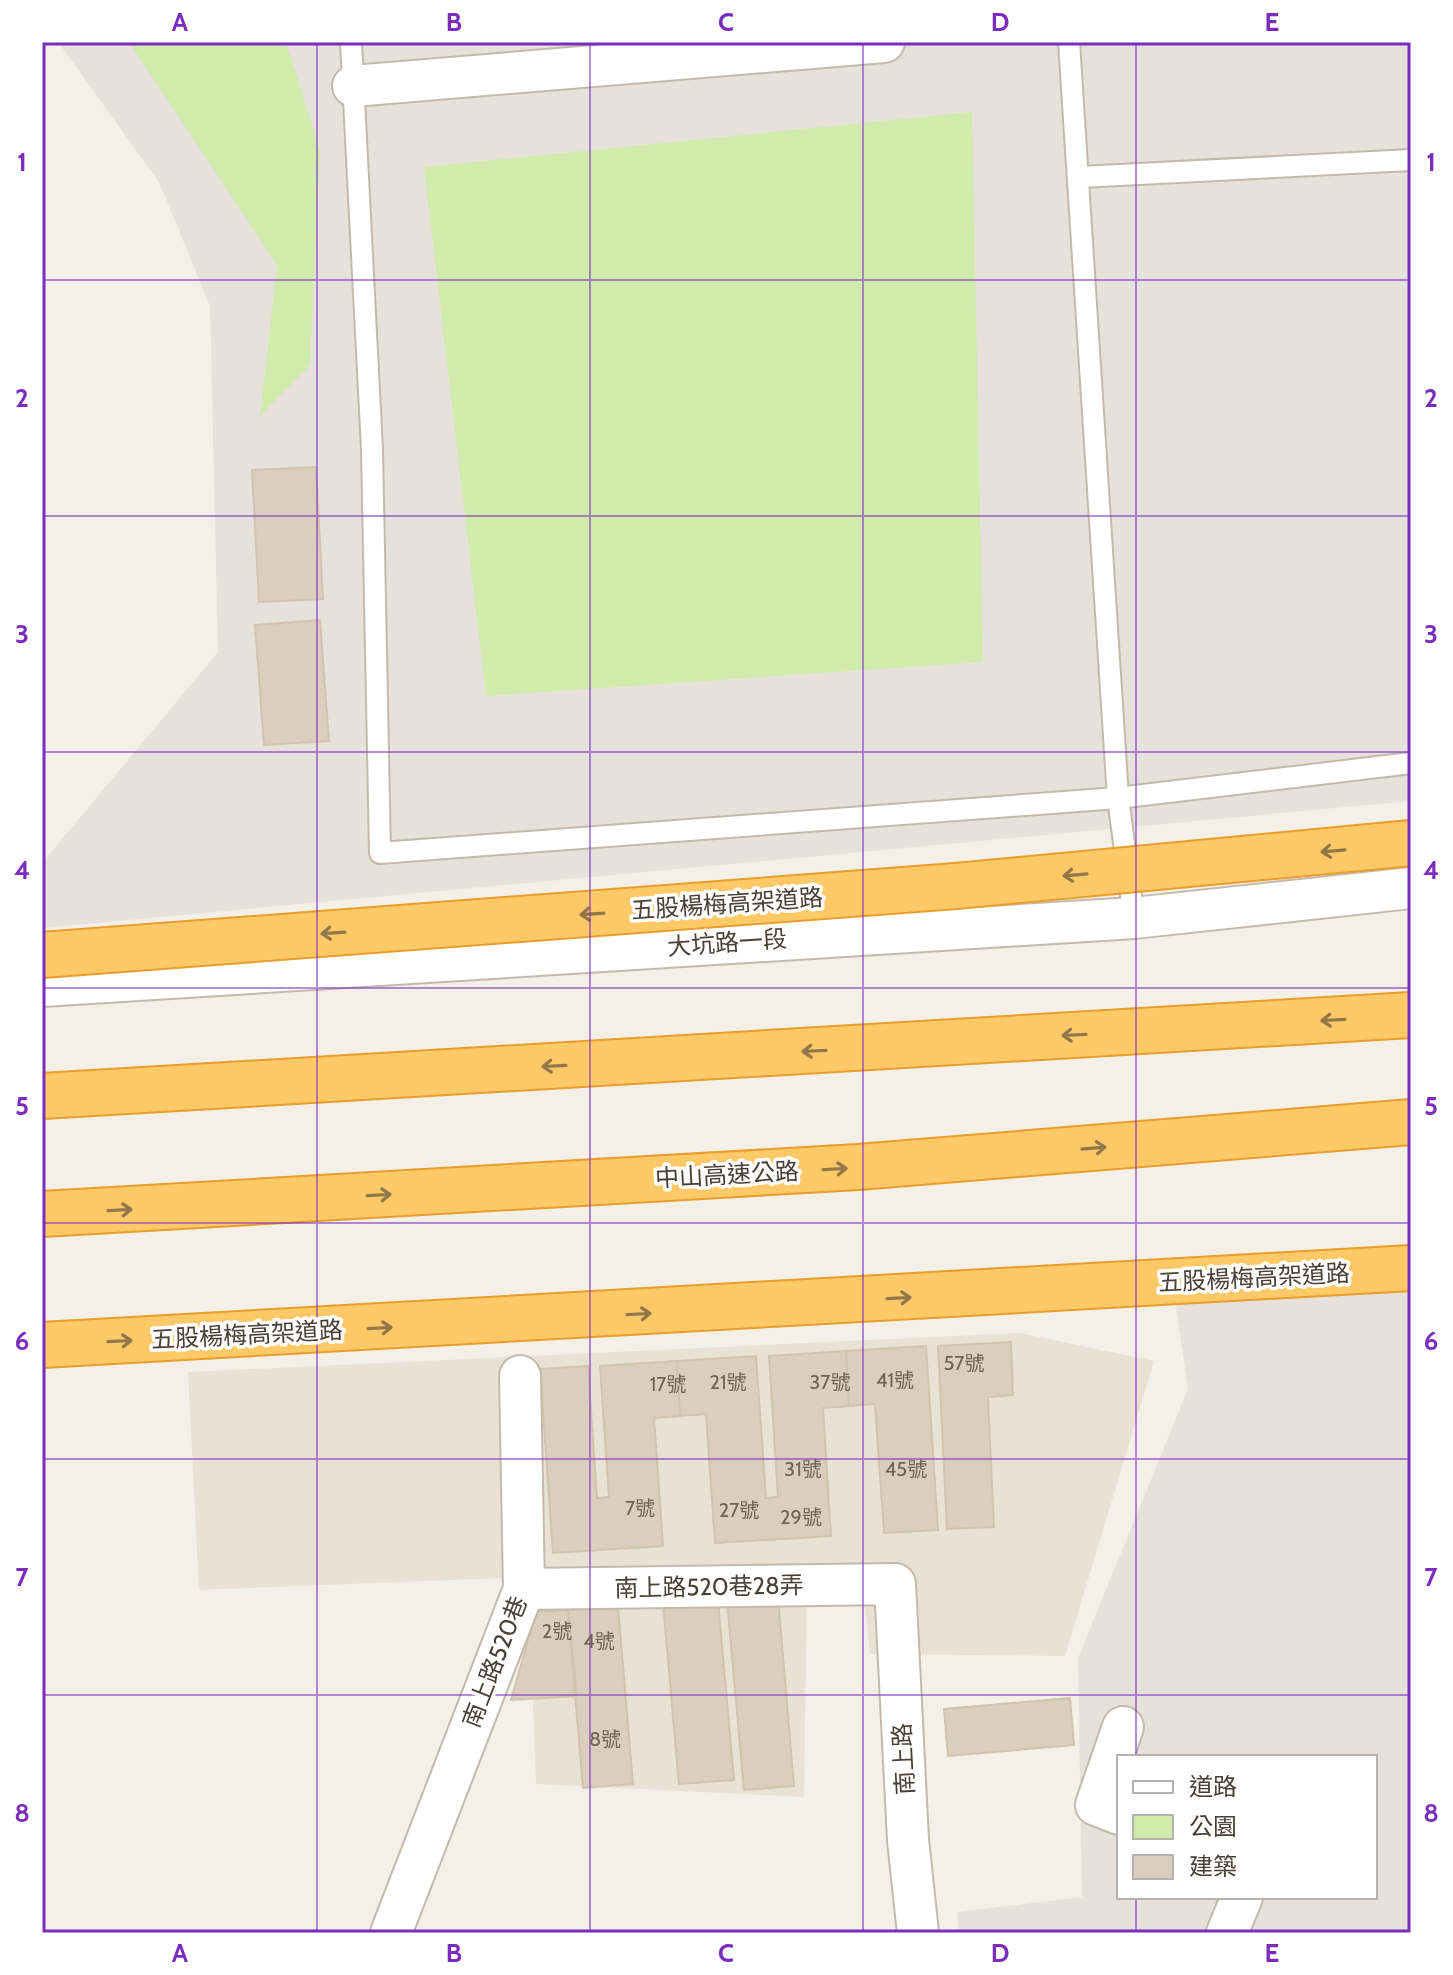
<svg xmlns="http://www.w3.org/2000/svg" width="1453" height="1975" viewBox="0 0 1453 1975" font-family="Cabin,'Noto Sans TC',sans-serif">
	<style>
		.residential { fill: #e9e2d4 }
		.industrial { fill: #e7e1db; fill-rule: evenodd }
		.green { fill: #d1ebad }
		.building { fill: #dacebe; stroke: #d2c3ae; stroke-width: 2 }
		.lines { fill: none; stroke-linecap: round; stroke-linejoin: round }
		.service-casing { stroke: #c3baac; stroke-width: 24 }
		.minor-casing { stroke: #c3baac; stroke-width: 44 }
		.motorway-casing { stroke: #e79e2e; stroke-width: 48 }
		.service { stroke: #fff; stroke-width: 20 }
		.minor { stroke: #fff; stroke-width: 40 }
		.motorway { stroke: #ffc967; stroke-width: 44 }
		.motorway-bridge-casing { stroke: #e79e2e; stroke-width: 48; stroke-linecap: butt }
		.motorway-bridge { stroke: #ffc967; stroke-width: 44 }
		.oneway { stroke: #917749 }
		.grid { fill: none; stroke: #7b2cbf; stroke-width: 2; stroke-opacity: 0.55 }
		.labels { text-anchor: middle; stroke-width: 7; stroke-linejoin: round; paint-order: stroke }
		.number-label { font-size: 20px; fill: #6c6457 }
		.street-label { font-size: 24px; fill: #484035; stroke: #fff }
		.neatline { fill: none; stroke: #7b2cbf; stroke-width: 3 }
		.grid-label { font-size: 26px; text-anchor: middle; font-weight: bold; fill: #7b2cbf }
	</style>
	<rect width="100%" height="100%" fill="#f4f0e7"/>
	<path class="residential" d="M1020,1333L1154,1361L1065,1656L870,1654L863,1585H807L804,1797L536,1784L528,1577L199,1590L188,1372Z"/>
	<path class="industrial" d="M58,42H1411V801L42,928V863L218,652L210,306L159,182Z
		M1411,1276V1933H959L957,1912L1082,1897L1078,1658L1188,1389L1173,1286ZM1119,1757H1375V1897H1119Z"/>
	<path class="green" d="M129,42H286L320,150L310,365L260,417L277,265Z
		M972,112L983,662L486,696L424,167Z"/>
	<path class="building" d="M316,467L323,599L259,602L252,470Z
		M320,620L329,741L264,745L255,625Z
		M1011,1342L1013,1395L988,1397L994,1527L947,1529L938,1346Z
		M926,1346L938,1530L884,1533L875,1404L849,1406L846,1351Z
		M846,1351L849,1406L823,1408L831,1536L715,1543L706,1414L680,1416L677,1361L756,1356L766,1498L778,1497L769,1356Z
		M677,1361L680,1416L654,1418L663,1546L553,1553L540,1369L588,1366L597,1498L609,1497L600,1366Z
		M778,1597L794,1786L744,1790L727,1601Z
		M718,1600L734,1780L679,1784L663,1604Z
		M618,1606L633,1784L583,1788L568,1610Z
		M568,1610L577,1696L511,1700L536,1612Z
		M1070,1698L1074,1745L948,1756L944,1709Z"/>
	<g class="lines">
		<g class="service-casing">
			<path id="service" d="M351,42L372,449L380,853L1118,798L1411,763
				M1069,42L1118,798L1134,918
				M1080,177L1411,160"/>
		</g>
		<g class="minor-casing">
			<path id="minor" d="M353,86L884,42
				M42,986L1134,918L1411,888
				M524,1589L895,1584L908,1840L918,1933
				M1119,1814L1096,1805L1123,1727
				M391,1933L524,1589L520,1376
				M1227,1933L1242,1897"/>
		</g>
		<g class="motorway-casing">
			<path id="motorway" d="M42,1096L1411,1015
				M42,1214L858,1167L1411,1122
				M42,1345L1411,1268"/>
		</g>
		<use href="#service" class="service"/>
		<use href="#minor" class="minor"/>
		<use href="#motorway" class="motorway"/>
		<g class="motorway-bridge-casing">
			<path id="motorway-bridge" d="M42,955L956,886L1411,843"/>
		</g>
		<use href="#motorway-bridge" class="motorway-bridge"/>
	</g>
	<defs><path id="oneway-shaft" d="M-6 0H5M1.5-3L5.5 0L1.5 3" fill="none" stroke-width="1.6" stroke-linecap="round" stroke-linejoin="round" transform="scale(2)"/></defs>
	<g class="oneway">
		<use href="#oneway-shaft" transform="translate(1333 851) rotate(175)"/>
		<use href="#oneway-shaft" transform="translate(1075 875) rotate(175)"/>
		<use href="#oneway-shaft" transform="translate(592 914) rotate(176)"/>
		<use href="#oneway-shaft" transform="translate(333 933) rotate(176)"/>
		<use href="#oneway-shaft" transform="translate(1333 1020) rotate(177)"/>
		<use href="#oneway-shaft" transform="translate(1074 1035) rotate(177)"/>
		<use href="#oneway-shaft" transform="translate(814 1051) rotate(177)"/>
		<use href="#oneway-shaft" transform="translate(554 1066) rotate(177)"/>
		<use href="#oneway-shaft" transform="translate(1094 1148) rotate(-5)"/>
		<use href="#oneway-shaft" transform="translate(835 1169) rotate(-3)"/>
		<use href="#oneway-shaft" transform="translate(379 1195) rotate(-3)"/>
		<use href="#oneway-shaft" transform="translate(120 1210) rotate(-3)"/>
		<use href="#oneway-shaft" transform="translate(899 1298) rotate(-3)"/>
		<use href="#oneway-shaft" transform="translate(639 1314) rotate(-3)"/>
		<use href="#oneway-shaft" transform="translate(380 1328) rotate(-3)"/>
		<use href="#oneway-shaft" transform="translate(120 1341) rotate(-3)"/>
	</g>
	<path class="grid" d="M317,42V1933M590,42V1933M863,42V1933M1136,42V1757M42,280H1411M42,516H1411M42,752H1411M42,988H1411M42,1223H1411M42,1459H1411M42,1695H1411M1136,1897V1933"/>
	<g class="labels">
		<g class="number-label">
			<text x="964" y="1370">57號</text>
			<text x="895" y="1387">41號</text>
			<text x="728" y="1389">21號</text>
			<text x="830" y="1389">37號</text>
			<text x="668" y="1391">17號</text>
			<text x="803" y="1476">31號</text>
			<text x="906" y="1476">45號</text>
			<text x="640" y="1515">7號</text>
			<text x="739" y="1517">27號</text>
			<text x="801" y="1524">29號</text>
			<text x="557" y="1638">2號</text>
			<text x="599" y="1648">4號</text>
			<text x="605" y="1746">8號</text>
		</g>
		<g class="street-label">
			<text transform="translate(727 904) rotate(-4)" y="8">五股楊梅高架道路</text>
			<text transform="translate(727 943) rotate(-4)" y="8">大坑路一段</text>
			<text transform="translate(727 1175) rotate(-3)" y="8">中山高速公路</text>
			<text transform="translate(1254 1278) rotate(-3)" y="8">五股楊梅高架道路</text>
			<text transform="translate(247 1335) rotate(-3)" y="8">五股楊梅高架道路</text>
			<text transform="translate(709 1587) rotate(-1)" y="8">南上路520巷28弄</text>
			<text transform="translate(495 1662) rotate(-69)" y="8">南上路520巷</text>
			<text transform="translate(904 1759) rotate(-93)" y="8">南上路</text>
		</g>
	</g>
	<rect width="1453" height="1975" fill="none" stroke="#ffffff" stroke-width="88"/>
	<rect x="1117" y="1755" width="260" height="144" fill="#ffffff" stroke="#b6b3ae" stroke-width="2"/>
	<rect x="1133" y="1781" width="40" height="12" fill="#ffffff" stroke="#b6b3ae" stroke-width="2"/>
	<text x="1189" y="1795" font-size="24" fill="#484035">道路</text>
	<rect x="1133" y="1815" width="40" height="24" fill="#d1ebad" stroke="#b6b3ae" stroke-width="2"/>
	<text x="1189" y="1835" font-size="24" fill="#484035">公園</text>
	<rect x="1133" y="1855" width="40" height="24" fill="#dacebe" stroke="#b6b3ae" stroke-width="2"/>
	<text x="1189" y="1875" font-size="24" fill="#484035">建築</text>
	<rect x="44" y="44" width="1365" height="1887" class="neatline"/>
	<g class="grid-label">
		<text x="180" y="31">A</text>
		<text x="454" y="31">B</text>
		<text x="726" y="31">C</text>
		<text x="1000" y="31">D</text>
		<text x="1272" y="31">E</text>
		<text x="22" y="171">1</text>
		<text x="1431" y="171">1</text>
		<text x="22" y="407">2</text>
		<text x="1431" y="407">2</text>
		<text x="22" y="643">3</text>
		<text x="1431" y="643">3</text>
		<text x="22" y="879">4</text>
		<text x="1431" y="879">4</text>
		<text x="22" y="1115">5</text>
		<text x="1431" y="1115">5</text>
		<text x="22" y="1350">6</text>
		<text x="1431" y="1350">6</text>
		<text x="22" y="1586">7</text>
		<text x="1431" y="1586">7</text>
		<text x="22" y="1822">8</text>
		<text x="1431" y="1822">8</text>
		<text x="180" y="1962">A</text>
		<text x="454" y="1962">B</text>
		<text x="726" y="1962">C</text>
		<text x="1000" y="1962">D</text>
		<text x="1272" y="1962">E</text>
	</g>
</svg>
